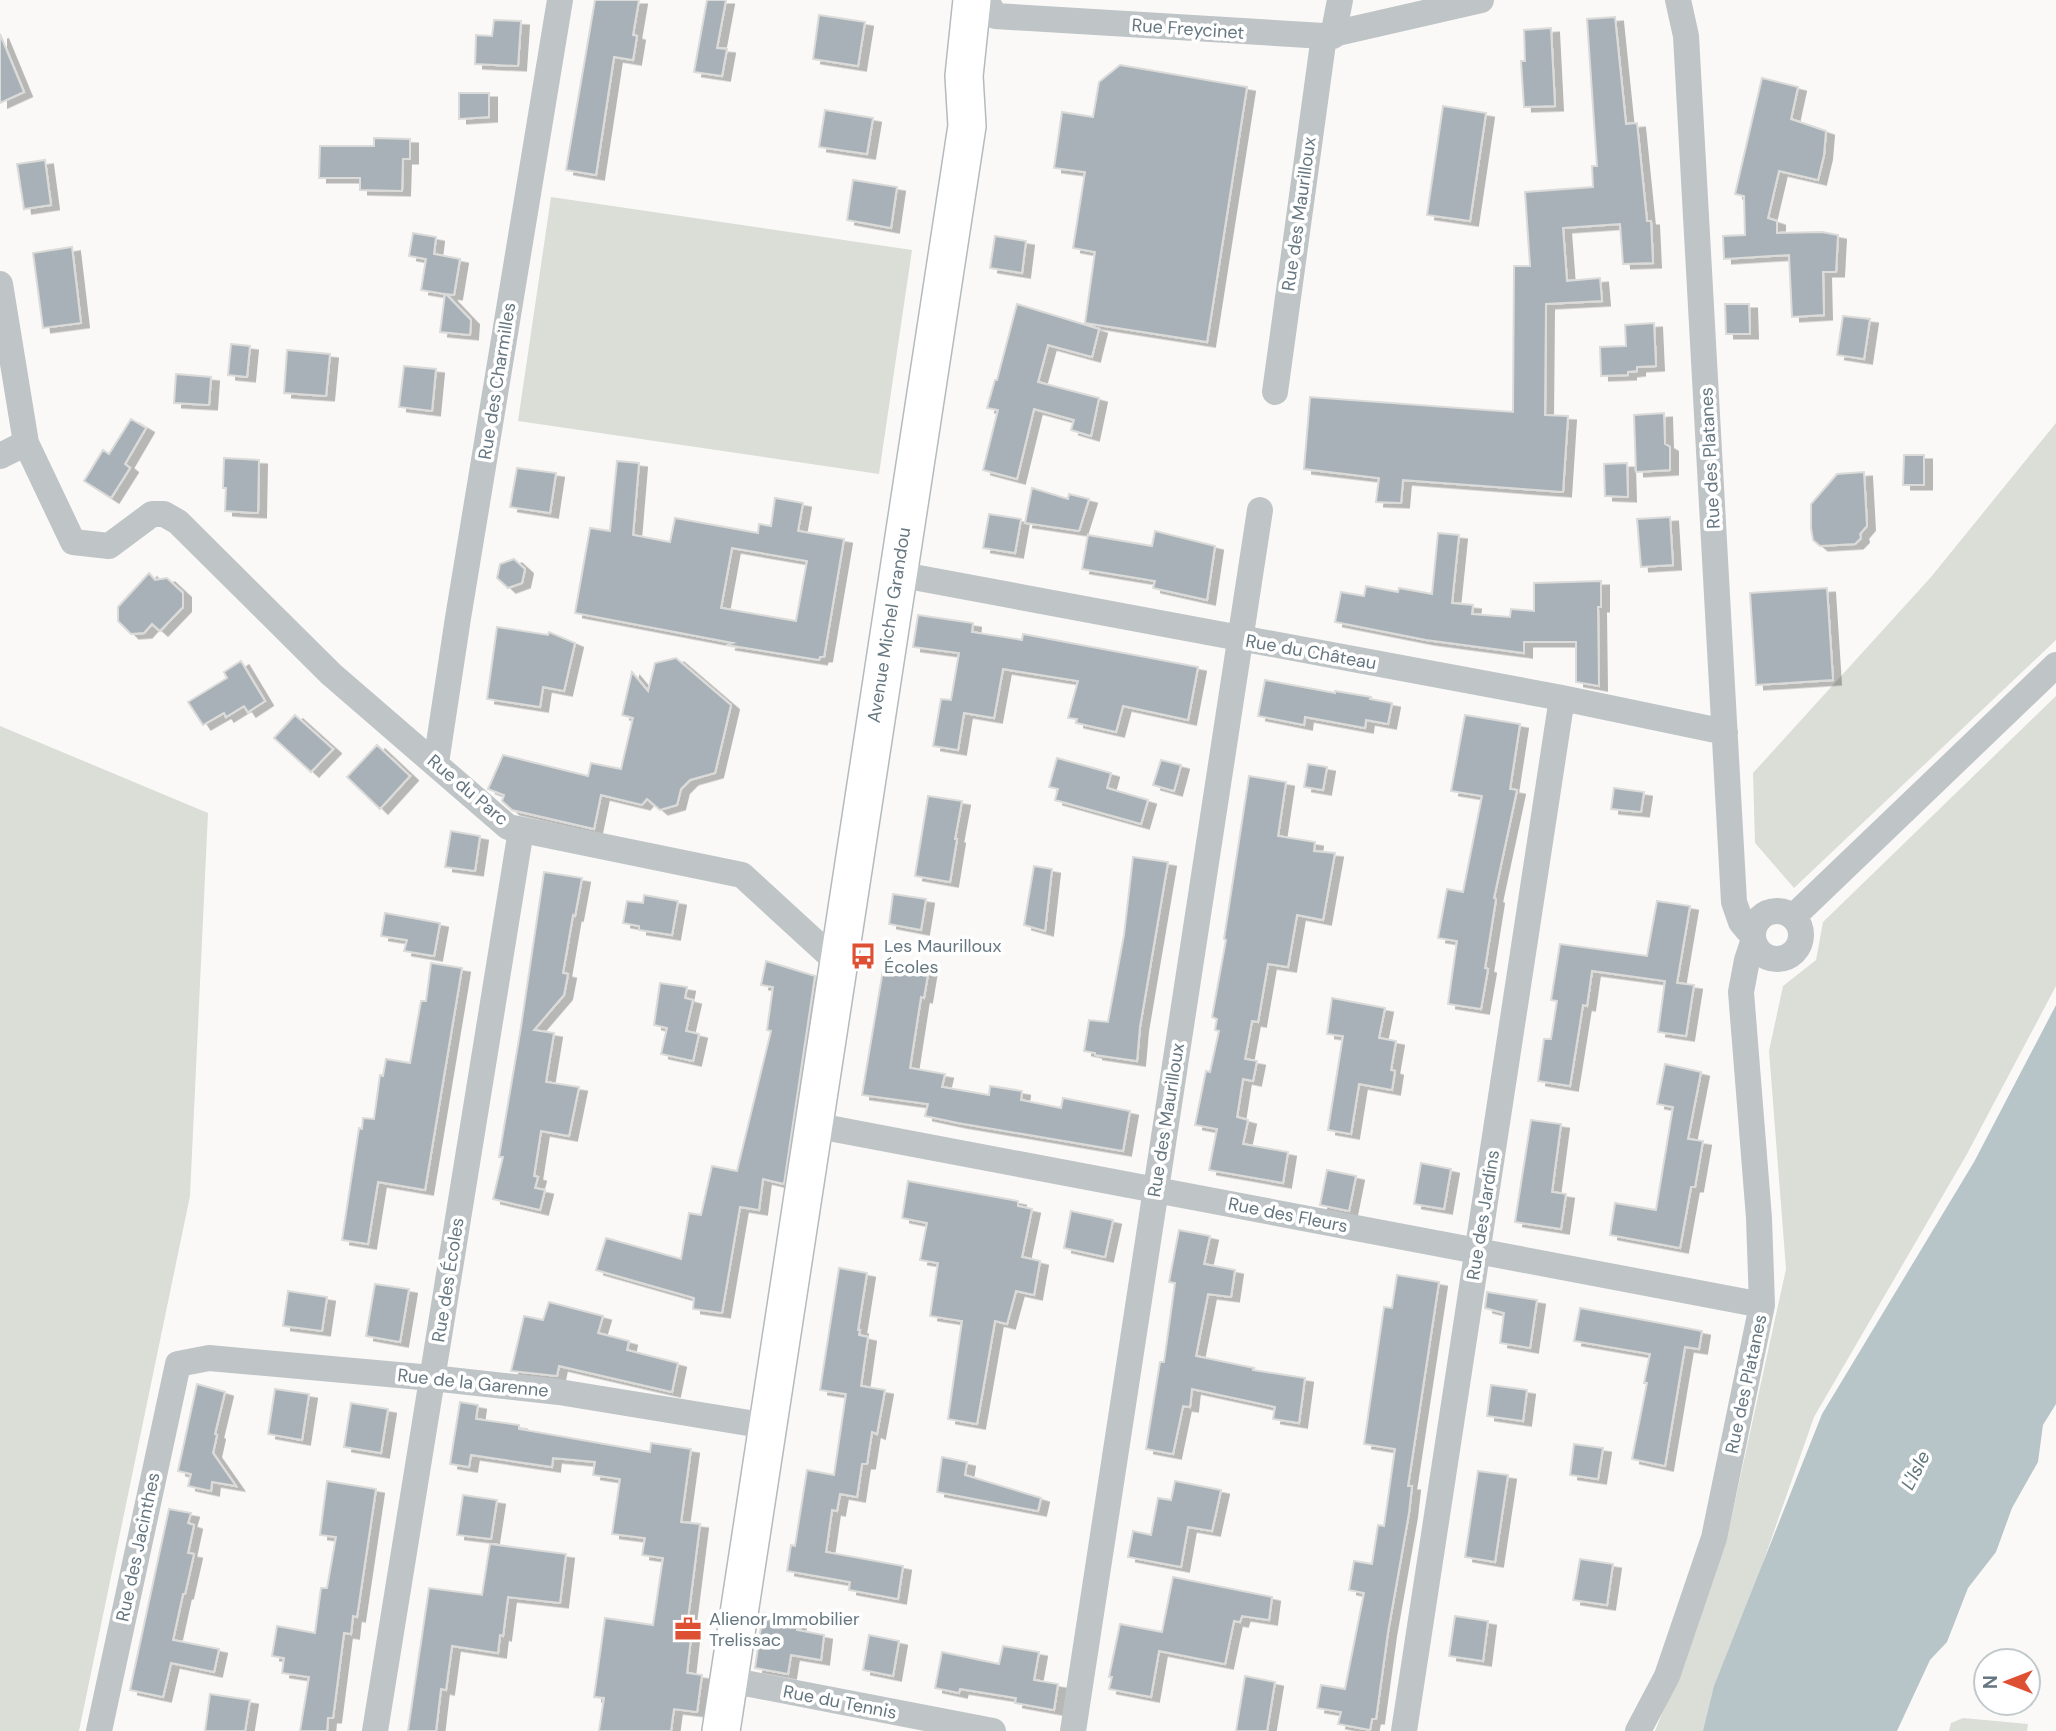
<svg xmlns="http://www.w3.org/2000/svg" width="2056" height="1731" viewBox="0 0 2056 1731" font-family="'DM Sans',sans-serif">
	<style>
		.green { fill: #daded7 }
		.water { fill: #b8c5c8 }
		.building { fill: #a8b1b7; stroke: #dbdbda; stroke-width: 2; fill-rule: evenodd; filter: url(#shadow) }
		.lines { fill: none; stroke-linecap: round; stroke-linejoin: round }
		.secondary-casing { stroke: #b4babe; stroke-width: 40 }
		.minor { stroke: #bfc4c7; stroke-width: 26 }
		.secondary { stroke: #fff; stroke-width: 37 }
		.labels { text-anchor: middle; stroke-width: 7; stroke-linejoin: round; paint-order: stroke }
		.street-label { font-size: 18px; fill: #667781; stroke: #fff }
		.poi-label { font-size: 18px; fill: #667781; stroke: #fff; text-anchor: start }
		.water-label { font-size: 19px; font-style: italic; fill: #60767b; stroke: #fff }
	</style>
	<defs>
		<filter id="shadow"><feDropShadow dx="8" dy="4.5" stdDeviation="0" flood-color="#0004"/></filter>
	</defs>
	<rect width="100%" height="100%" fill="#faf9f7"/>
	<path class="green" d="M551,197L912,250L879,474L518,421Z
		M2056,423V640L1794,888L1755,843L1753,773L1931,577Z
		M2056,696V986L1967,1154L1814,1417L1704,1731H1655L1691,1642L1728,1533L1786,1269L1769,1051L1783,986L1816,960L1823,922Z
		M0,726L208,813L190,1196L79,1731H0Z
		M1963,1718L2028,1724L2027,1731H1949L1951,1723Z"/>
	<path class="water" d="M2056,1005V1404L2043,1425L2038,1462L2012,1508L1996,1552L1968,1588L1947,1642L1930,1660L1897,1731H1703L1714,1686L1822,1414L1974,1162Z"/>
	<path class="building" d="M595,0H639L633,35L637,36L633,60L614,57L596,175L566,170Z
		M707,0H726L717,48L727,49L722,76L694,72Z
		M819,15L865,22L858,66L813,59Z
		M1615,17L1626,124L1637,123L1647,221H1651L1653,263L1623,264L1620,224L1563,228L1567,281L1600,278L1602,301L1546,304L1545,415L1568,416L1563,492L1403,480L1401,503L1376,502L1379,478L1304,469L1310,397L1513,412L1514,266H1530L1525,192L1593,187L1592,166H1597L1587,19Z
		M494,20L521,21L518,66L475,64L476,35L492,36Z
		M1551,28L1555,106L1524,107L1521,61H1525L1524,30Z
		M0,34L24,92L0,103Z
		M1120,65L1247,87L1207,342L1085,323L1095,252L1073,248L1085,172L1054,168L1062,112L1093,117L1099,82Z
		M1762,78L1798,87L1791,119L1826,131L1824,155L1818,180L1779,171L1768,218L1777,221V233L1822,232L1838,235L1836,272H1823L1824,315L1792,317L1789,255L1724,259L1723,236L1745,235L1744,196L1735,194Z
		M459,93H489V117L459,119Z
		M1443,106L1486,113L1470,221L1427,215Z
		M825,110L873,118L867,154L819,147Z
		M374,138L410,139V159H403L402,191L360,190V178H319L320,146H374Z
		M45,160L51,205L24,209L17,164Z
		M853,180L897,187L891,228L847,220Z
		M413,233L436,237L434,254L460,259L454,295L446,294L471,320L470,335L440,332L445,294L421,290L426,259L409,256Z
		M995,236L1026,241L1022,273L990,268Z
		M72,247L81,323L43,328L33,253Z
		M1017,304L1099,329L1092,357L1048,345L1038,382L1099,398L1091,436L1071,430L1074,420L1034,409L1017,479L983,470L998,410L987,408L995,380H997Z
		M1725,304H1749L1750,334H1726Z
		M1843,316L1870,319L1864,359L1837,355Z
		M1654,323L1656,366L1637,367V371L1628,372V375L1601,376L1600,347L1626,346L1625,325Z
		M231,344L250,346L247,377L228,375Z
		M287,350L330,354L326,396L284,393Z
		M404,366L436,369L432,411L399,407Z
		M176,374L211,377L209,405L174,403Z
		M1664,413L1665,444L1670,447V470L1636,472L1634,415Z
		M131,419L146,428L125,464L130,468L111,498L84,481L103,450L109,454Z
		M1904,455H1924V485H1903Z
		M224,458L259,460L258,513L225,511L226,488H223Z
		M617,461L639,463L633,535L670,542L675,518L758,533L759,524L771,526L775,498L803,503L798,531L844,539L824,657H820L819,660L727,645L733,643L575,613L590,528L610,531ZM732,548L807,561L796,621L721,608Z
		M1627,463L1628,497L1605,496L1604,464Z
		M517,468L556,473L550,513L510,507Z
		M1864,472L1867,526L1860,534L1861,538L1855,544L1820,546L1813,540L1811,528V504L1837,474Z
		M1032,488L1068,499L1069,494L1089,499L1079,531L1025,523Z
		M989,514L1021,519L1015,553L983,548Z
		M1670,517L1673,565L1641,567L1637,519Z
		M1155,531L1215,546L1207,600L1153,588L1155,581L1082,569L1088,535L1152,546Z
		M1438,533L1459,535L1452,603L1473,605L1472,614L1510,617L1511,609L1534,611V583L1601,581V607H1598L1599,686L1576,682V642H1524V653L1426,640L1335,622L1341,592L1364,596L1366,586L1398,592L1399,588L1432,594Z
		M514,559L525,569L522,583L508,588L497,578L500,564Z
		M149,573L155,580L167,578L183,593V607L160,631L152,624L144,633L131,634L118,621V607Z
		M1827,588L1833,680L1756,685L1750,593Z
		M918,615L973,623L972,632L1022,640L1023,634L1198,667L1188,720L1123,706L1116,732L1076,723L1077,719L1068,718L1078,681L1003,669L994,718L964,713L958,750L933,746L941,699L951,700L959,653L913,647Z
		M497,627L548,635L549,632L575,643L564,691L543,687L540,707L487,699Z
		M676,658L731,705L715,773L690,780L681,789L677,805L660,810L647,799L642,805L601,795L594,829L512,810L502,801L504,795L488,789L503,755L588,776L591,763L621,769L633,718L622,715L632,672L648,691L655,663Z
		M241,661L265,701L248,712L244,706L226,717L224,713L203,725L188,702L227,678L224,672Z
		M1265,680L1335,693V691L1371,697L1370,699L1392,703L1388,724L1366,720L1365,728L1305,717L1304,725L1258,716Z
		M295,715L333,749L311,772L274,738Z
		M1465,715L1520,724L1510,789L1517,790L1494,898L1496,899L1485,968L1488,969L1481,1009L1448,1004L1457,941L1438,938L1447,889L1463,892L1482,796L1451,791Z
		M377,745L410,776L380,809L347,777Z
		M1057,758L1111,773L1107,788L1148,800L1141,824L1055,800L1058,789L1049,787Z
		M1161,760L1181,765L1174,791L1153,785Z
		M1308,764L1327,767L1323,790L1304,787Z
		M1249,776L1286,782L1278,836L1315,842L1314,851L1335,853L1323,920L1297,915L1288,967L1268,964L1258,1022L1252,1021L1245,1059L1257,1061L1253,1081L1243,1079L1237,1117L1248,1120L1243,1144L1288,1152L1283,1183L1209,1170L1217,1129L1195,1125L1206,1071L1210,1072L1219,1031L1215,1030L1217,1019L1212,1017L1226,940L1224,939Z
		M1614,788L1644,792L1641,812L1611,809Z
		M928,796L962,801L955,839H957L950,882L915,876Z
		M451,831L480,836L475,871L445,867Z
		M1133,857L1168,862L1140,1027L1137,1061L1095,1055V1053L1084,1051L1089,1020L1108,1022L1124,935Z
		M1034,866L1052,869L1045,931L1024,925Z
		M544,872L582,878L575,916L573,915L563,973L568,974L564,995L534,1030L554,1033L546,1082L579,1087L569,1136L541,1131L534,1176L538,1177L535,1188L545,1190L540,1210L493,1199L503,1157H499L521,1027Z
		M893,894L926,899L921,930L889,924Z
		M644,895L678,901L672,935L639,930V926L623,923L627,901L643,903Z
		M1657,901L1690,906L1677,983L1694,985L1686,1036L1658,1032L1665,981L1592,971L1587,1006L1583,1005L1570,1086L1538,1081L1544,1039H1551L1557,1001L1551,1000L1560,944L1647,956Z
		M385,913L440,923L434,956L404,951L407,940L381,936Z
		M766,961L815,976L784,1184L763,1179L759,1210L740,1207L722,1313L693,1309L694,1298L596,1270L606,1238L681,1259L689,1213L701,1215L712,1166L737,1171L771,1031L767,1030L773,987L761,985Z
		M899,962L929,968L924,998L921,997L910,1068L945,1074L942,1087L989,1095L990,1086L1022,1091L1021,1100L1061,1108L1063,1098L1130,1111L1123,1151L958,1123L925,1116L928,1104L862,1095L883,970L897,974Z
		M431,963L462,968L425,1190L378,1182L368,1244L342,1240L359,1128L362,1129L363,1118L374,1119L380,1075L383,1076L386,1059L410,1063L421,1001H426Z
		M660,983L687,987L685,998L693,1000L686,1031L699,1034L693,1061L661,1054L667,1028L654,1025Z
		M1332,998L1385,1008L1379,1038L1396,1041L1391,1070L1395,1071L1392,1090L1359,1084L1351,1134L1328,1130L1343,1036L1327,1034Z
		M1665,1064L1701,1072L1688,1139L1703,1141L1695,1187H1691L1680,1248L1610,1235L1615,1203L1656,1210L1673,1107L1657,1104Z
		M1531,1120L1561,1124L1552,1192L1566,1194L1561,1229L1515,1222Z
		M1421,1163L1451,1169L1444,1209L1414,1204Z
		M1327,1170L1356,1176L1349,1211L1320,1205Z
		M908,1181L1018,1201V1206L1032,1209L1022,1257L1040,1261L1034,1295L1016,1291L1007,1324L995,1321L977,1424L948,1419L962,1321L930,1316L938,1263L920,1260L927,1223L902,1218Z
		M1071,1211L1113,1220L1105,1257L1064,1248Z
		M1179,1230L1210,1236L1204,1264L1235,1270L1231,1297L1208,1294L1196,1356L1254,1368L1253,1370L1305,1378L1299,1423L1273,1419L1275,1407L1192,1389L1190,1407L1183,1406L1173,1454L1146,1449L1160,1362H1164L1175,1283L1169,1282Z
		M839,1268L867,1273L858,1330H860L859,1335L868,1337L861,1386L885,1390L877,1434L872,1432L867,1464H862L857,1497L840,1494L837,1511L832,1510L826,1552L903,1566L898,1599L849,1590L850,1582L787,1571L791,1545L795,1546L807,1470L834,1475L846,1394L820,1390Z
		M1397,1275L1439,1282L1408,1486H1412L1409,1513L1388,1632L1376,1719H1372L1370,1730L1338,1724L1341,1712L1317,1708L1321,1685L1345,1689L1364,1593L1349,1590L1354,1561L1372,1564L1378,1525L1384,1526L1395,1449L1364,1444L1384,1307L1392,1308Z
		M375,1284L409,1289L400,1342L366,1336Z
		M288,1291L327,1297L322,1331L283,1326Z
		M1487,1292L1537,1300L1530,1348L1500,1343L1504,1313L1485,1308Z
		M549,1302L603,1316L598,1333L629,1341L627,1350L678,1363L672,1392L559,1366L557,1376L511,1371L524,1316L543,1320Z
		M1580,1308L1702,1331L1699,1349L1685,1347L1665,1466L1632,1459L1647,1383H1644L1650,1354L1574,1341Z
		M197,1384L225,1392L215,1434L217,1435L213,1453L236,1486L212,1482L211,1491L188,1486L191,1474L178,1471Z
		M1491,1385L1527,1390L1523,1421L1487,1416Z
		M275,1389L309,1394L302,1440L268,1434Z
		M460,1402L478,1405L476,1419L519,1425V1429L650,1452L651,1443L691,1449L681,1522L700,1524L688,1619L693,1620L687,1673L702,1675L697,1712L674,1709L671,1731H599L604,1698L594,1697L605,1618L653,1625L663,1558L642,1555L645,1538L612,1534L620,1479L593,1475L595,1462L553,1458L552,1467L471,1455L469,1467L450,1464Z
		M351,1403L388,1409L381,1453L344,1447Z
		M1574,1444L1603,1448L1598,1479L1570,1475Z
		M942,1457L967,1462L965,1475L1041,1498L1038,1511L937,1492Z
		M1478,1471L1508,1475L1495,1562L1465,1557Z
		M327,1481L376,1489L357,1617L353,1616L351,1634L344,1633L333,1718H328L327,1731H300L309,1677L282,1673L284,1658L272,1656L277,1626L315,1633L321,1588H327L336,1537L320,1535Z
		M1175,1481L1221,1490L1212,1531L1188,1527L1181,1567L1128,1557L1133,1531L1151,1535L1158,1498L1171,1500Z
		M463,1495L497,1500L491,1539L457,1535Z
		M169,1509L191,1513L188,1523L194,1525L188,1553L194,1554L185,1594H183L173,1640L219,1649L214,1672L171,1663L163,1697L130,1690Z
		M490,1544L566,1554L560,1603L508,1597L503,1636L500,1635L498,1653L452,1646L446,1690L441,1689L436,1731H408L429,1588L482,1595Z
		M1580,1559L1613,1564L1607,1605L1573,1600Z
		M1173,1577L1272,1597L1269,1620L1242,1616L1240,1622L1234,1621L1225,1664L1159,1651L1151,1697L1109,1689L1112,1677H1109L1120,1624L1162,1632Z
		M763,1613L799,1619L797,1630L824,1635L821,1660L791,1655L788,1674L755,1668Z
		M1455,1616L1488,1621L1483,1661L1449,1656Z
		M869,1635L899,1641L893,1676L863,1670Z
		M1003,1646L1039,1652L1034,1680L1058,1684L1054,1710L1015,1703L1016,1698L960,1689L959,1693L935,1688L942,1652L999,1664Z
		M1245,1676L1275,1682L1267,1731H1236Z
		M210,1694L250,1700L245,1731H205Z"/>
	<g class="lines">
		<g class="secondary-casing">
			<path id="secondary" d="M721,1731L967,126L964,76L972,0"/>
		</g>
		<path class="minor" d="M986,0L995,16L1324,36L1481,0
			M1678,0L1686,36L1734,902L1741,922L1752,935
			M1333,36L1340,0
			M0,284L26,443L73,542L109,546L152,514H164L178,522L331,674L508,827L742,875L838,963
			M1275,392L1324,36
			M0,456L26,443
			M897,574L1562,698L1725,732
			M436,763L458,618L560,0
			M1753 935a24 24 0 1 1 48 0a24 24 0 1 1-48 0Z
			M1793,917L2056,665
			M813,1125L1762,1305
			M729,1680L993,1731
			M99,1731L178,1364L209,1358L432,1378L559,1392L767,1426
			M375,1731L521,830
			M1073,1731L1260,510
			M1404,1731L1562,698
			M1638,1731L1667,1676L1714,1538L1762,1305L1759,1218L1741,992L1747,960L1753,942"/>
		<use href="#secondary" class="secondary"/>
	</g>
	<defs>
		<g id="bus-bare" transform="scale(2.1)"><path d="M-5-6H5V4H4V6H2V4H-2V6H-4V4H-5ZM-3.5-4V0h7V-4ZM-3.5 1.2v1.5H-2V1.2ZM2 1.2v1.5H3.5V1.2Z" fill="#de5033" stroke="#fff" stroke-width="2.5" paint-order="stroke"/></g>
		<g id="office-bare" transform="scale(2.1)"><path d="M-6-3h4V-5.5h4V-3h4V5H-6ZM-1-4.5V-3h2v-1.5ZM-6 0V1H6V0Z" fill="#de5033" stroke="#fff" stroke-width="2.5" paint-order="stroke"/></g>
	</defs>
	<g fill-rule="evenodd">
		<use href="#bus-bare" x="863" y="956"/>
		<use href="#office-bare" x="688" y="1629"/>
	</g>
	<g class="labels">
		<g class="street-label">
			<text transform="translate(1188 29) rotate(4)" y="6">Rue Freycinet</text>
			<text transform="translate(1299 214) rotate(-82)" y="6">Rue des Maurilloux</text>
			<text transform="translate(497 381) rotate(-81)" y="6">Rue des Charmilles</text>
			<text transform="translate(1710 458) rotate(-93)" y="6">Rue des Platanes</text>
			<text transform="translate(889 625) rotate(-81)" y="6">Avenue Michel Grandou</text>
			<text transform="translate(1311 652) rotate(10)" y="6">Rue du Château</text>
			<text transform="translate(468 790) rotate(40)" y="6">Rue du Parc</text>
			<text transform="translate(1166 1120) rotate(-81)" y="6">Rue des Maurilloux</text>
			<text transform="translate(1288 1215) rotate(11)" y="6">Rue des Fleurs</text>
			<text transform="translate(1483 1215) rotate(-81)" y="6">Rue des Jardins</text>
			<text transform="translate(448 1280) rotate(-81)" y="6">Rue des Écoles</text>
			<text transform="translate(473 1383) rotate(6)" y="6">Rue de la Garenne</text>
			<text transform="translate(1746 1384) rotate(-78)" y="6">Rue des Platanes</text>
			<text transform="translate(138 1547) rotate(-78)" y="6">Rue des Jacinthes</text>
			<text transform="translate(840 1702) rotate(11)" y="6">Rue du Tennis</text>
		</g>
		<g class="poi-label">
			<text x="884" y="952">Les Maurilloux<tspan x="884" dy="21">Écoles</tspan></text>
			<text x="709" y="1625">Alienor Immobilier<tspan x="709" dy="21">Trelissac</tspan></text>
		</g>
		<g class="water-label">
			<text transform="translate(1915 1470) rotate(-63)" y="7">L'Isle</text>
		</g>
	</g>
	<g transform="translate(2007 1682) rotate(270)"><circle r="33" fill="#ffffff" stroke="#c2c9cd" stroke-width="2"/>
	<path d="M0-5L12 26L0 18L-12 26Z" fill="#de5033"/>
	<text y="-10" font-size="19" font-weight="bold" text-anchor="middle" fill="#667781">N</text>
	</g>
</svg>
